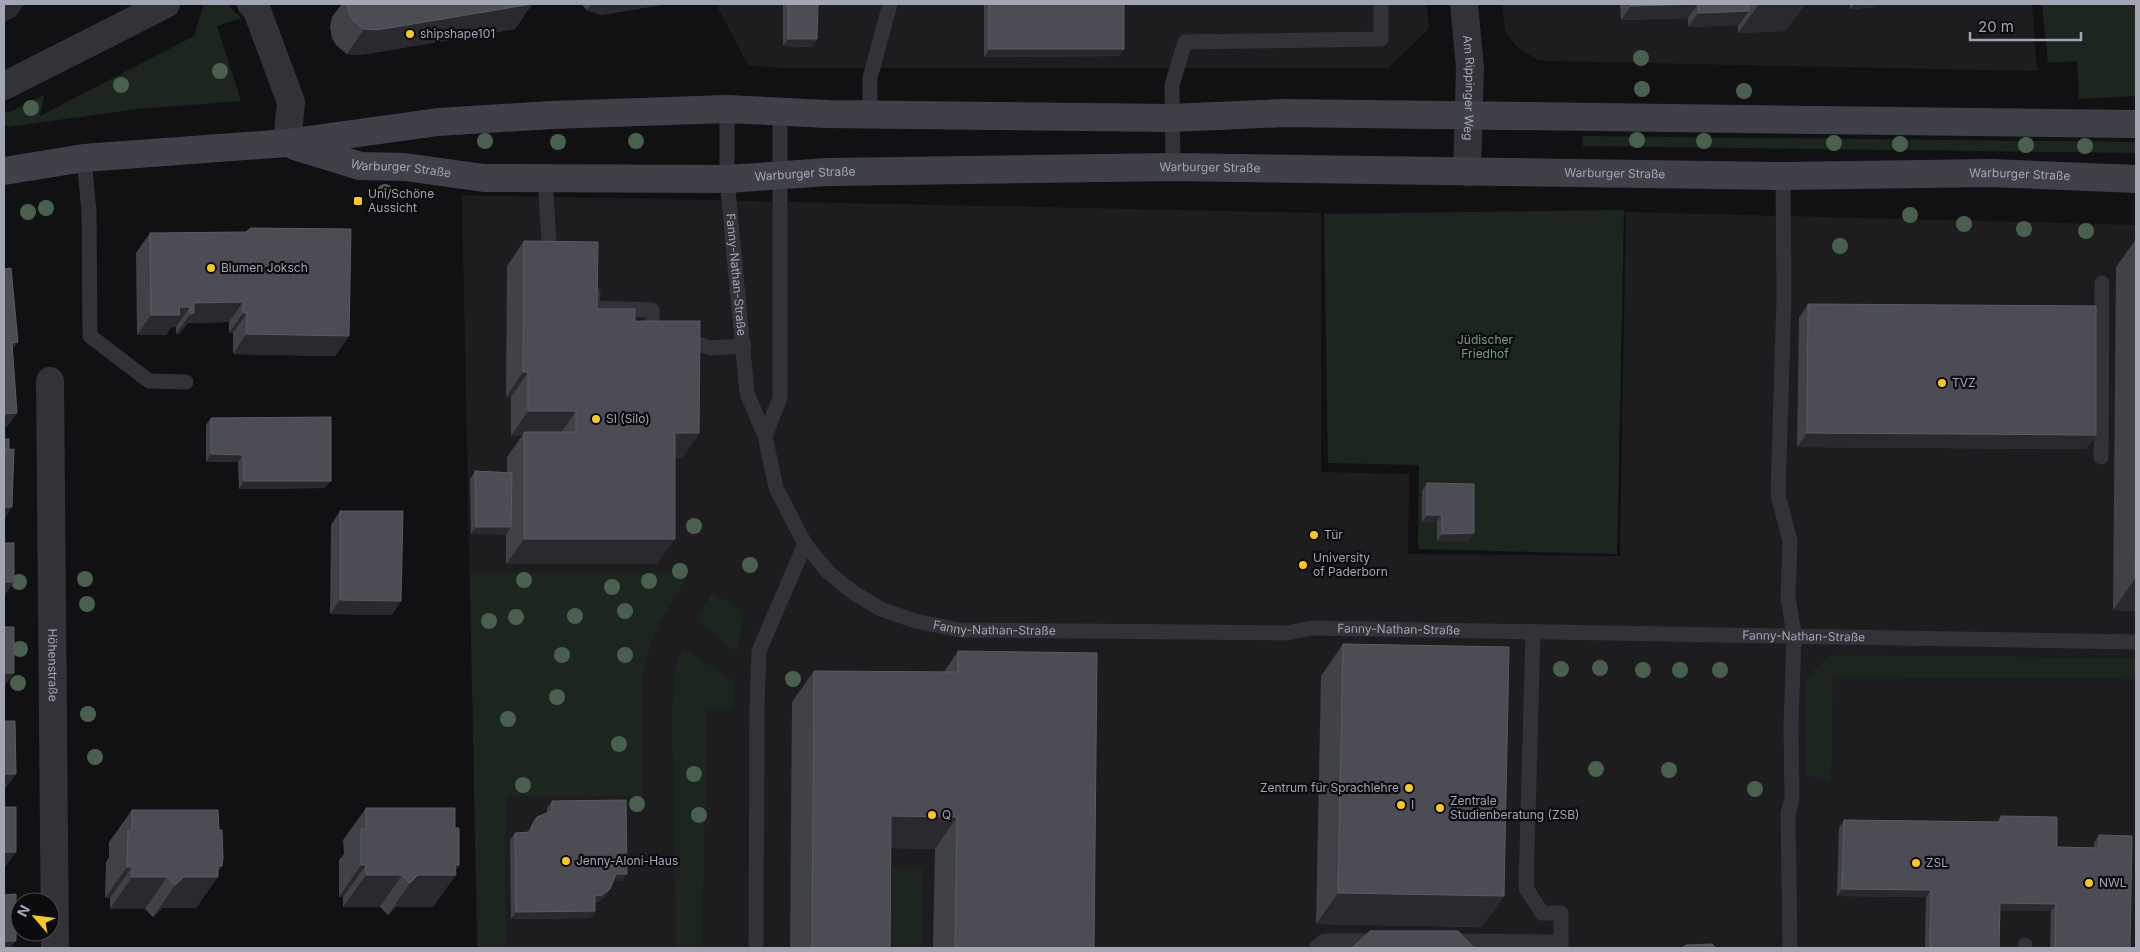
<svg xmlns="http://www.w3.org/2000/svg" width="2140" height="952" viewBox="0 0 2140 952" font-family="Inter,sans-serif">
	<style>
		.built { fill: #1d1d20 }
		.green { fill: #1d251f }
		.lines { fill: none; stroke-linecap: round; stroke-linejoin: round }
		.lane { stroke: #323238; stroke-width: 15 }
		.street { stroke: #323238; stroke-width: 28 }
		.secondary { stroke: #404148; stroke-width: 28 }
		.tree { fill: #49604e }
		.wall { fill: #414248 }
		.shaded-wall { fill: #2a2a2e }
		.building { fill: #4c4d54; stroke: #595b63 }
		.poi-dot { fill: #fac721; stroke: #0c0c0e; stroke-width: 2 }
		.labels { text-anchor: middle; stroke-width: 4.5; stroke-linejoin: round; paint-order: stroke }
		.poi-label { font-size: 12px; fill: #a1a5b4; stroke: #0c0c0e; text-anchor: start }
		.street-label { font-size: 12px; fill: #a1a5b4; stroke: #0c0c0e }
		.park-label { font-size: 12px; fill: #77a07e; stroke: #0c0c0e }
	</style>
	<rect width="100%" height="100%" fill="#111113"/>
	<path class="built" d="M716,4H1427L1429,29L1388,68H783L748,65Z
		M1502,4H2032L2037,71L1547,61L1536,59L1516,46L1505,30Z
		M462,195L1321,213V472L1409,474L1408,554L1620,556L1626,212L2136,225V948H477Z"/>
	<path class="green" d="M204,4H227L241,18L217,26L241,101L137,109L8,127L4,123V111L10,112L44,95L40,116L194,36Z
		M2042,4H2136V96L2079,99L2077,61L2048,63Z
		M1582,136L2136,142V153L1583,146Z
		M1624,210L1617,554L1418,549L1419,465L1328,463L1324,214Z
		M689,572L655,631L643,672L642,796H506L505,948H478L470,573Z
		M712,593L744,611L737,652L696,620Z
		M683,649L735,681L734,708L707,710L702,948H676L672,715L674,673Z
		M1832,655L2136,658V679L1833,677L1831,782L1807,775L1805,685L1815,668Z
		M882,867H923L921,948H880Z"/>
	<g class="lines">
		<g class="lane">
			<path id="s1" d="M727,109V179L747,393L765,436L776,488L805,544L828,572L854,593L881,609L915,621L960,630L1286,633L1312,628L2136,642"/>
			<path d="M870,113V78L890,4"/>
			<path d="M84,158L89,212L90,336L149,381L186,382"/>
			<path d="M1173,167L1172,85L1185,42L1381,39V4"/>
			<path d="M1783,176L1784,297L1778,495L1790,541L1788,597L1794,635L1791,725L1792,799L1788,814L1790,948"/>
			<path d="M545,178L550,258H553"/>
			<path d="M593,293L592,308L652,310L653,332L660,333"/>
			<path d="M682,338L710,348L744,346"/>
			<path d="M765,436L780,398V111"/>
			<path d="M2101,457L2102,283"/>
			<path d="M1533,632L1526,888L1542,913H1561V948"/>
			<path d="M1447,941L1561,942"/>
			<path d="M756,948L757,707L759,651L805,544"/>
			<path d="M1316,948L1324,941H1379"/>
			<path d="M2025,948V945"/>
		</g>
		<g class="street">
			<path d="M251,4L256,8L291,102L287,143"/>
			<path id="s2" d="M1464,4L1470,68L1467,172"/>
			<path d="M4,86L166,4"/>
			<path id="s3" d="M50,381L55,948"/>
		</g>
		<g class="secondary">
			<path id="s4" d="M295,146L360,166L405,167L484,178L727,179L828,172L1173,167L1783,176L1992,173L2136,179"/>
			<path d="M4,171L84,158L287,143L438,122L552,115L727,109L827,114L1172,118L1284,113L2136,124"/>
		</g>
	</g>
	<g class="tree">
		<circle cx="1641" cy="58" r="8"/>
		<circle cx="220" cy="71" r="8"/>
		<circle cx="121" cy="85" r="8"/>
		<circle cx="1642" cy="89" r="8"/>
		<circle cx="1744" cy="91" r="8"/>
		<circle cx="31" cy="108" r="8"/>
		<circle cx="1637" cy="140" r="8"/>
		<circle cx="485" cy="141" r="8"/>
		<circle cx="636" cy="141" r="8"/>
		<circle cx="1704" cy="141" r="8"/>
		<circle cx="558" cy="142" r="8"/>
		<circle cx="1834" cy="143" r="8"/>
		<circle cx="1900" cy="144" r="8"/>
		<circle cx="2026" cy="145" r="8"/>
		<circle cx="2085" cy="146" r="8"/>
		<circle cx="385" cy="192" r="8"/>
		<circle cx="46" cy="208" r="8"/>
		<circle cx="28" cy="212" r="8"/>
		<circle cx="1910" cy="215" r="8"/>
		<circle cx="1964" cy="224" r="8"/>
		<circle cx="2024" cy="229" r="8"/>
		<circle cx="2086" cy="231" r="8"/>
		<circle cx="1840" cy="246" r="8"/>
		<circle cx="694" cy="526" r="8"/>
		<circle cx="750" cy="565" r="8"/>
		<circle cx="680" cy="571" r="8"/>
		<circle cx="85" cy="579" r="8"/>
		<circle cx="524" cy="580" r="8"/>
		<circle cx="649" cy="581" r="8"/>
		<circle cx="19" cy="582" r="8"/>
		<circle cx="612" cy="587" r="8"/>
		<circle cx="87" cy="604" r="8"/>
		<circle cx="625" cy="611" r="8"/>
		<circle cx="575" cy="616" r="8"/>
		<circle cx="516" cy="617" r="8"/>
		<circle cx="489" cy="621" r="8"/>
		<circle cx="20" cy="649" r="8"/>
		<circle cx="562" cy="655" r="8"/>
		<circle cx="625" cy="655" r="8"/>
		<circle cx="1600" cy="668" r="8"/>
		<circle cx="1561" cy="669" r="8"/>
		<circle cx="1643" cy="670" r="8"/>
		<circle cx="1680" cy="670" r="8"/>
		<circle cx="1720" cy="670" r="8"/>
		<circle cx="793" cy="679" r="8"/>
		<circle cx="18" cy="683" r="8"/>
		<circle cx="557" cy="697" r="8"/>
		<circle cx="88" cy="714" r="8"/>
		<circle cx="508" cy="719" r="8"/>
		<circle cx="619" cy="744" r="8"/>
		<circle cx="95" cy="757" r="8"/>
		<circle cx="1596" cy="769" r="8"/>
		<circle cx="1669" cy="770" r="8"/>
		<circle cx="694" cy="774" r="8"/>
		<circle cx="523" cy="785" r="8"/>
		<circle cx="1755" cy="789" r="8"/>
		<circle cx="637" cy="804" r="8"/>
		<circle cx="699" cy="815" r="8"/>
	</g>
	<path class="wall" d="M342,4H532L515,29L360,55L347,54L336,45L332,38L330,27L332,17Z
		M581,4H666L601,15L587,10Z
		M783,4H818L812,47L783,46Z
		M984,4H1263L1262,5H1124V49L1119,56L984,57Z
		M1620,4H1805L1785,31L1738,33V25L1688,27V18L1621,20Z
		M1850,4H1878L1875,7L1850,9Z
		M150,233L349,336L335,356L233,354V333H229V322L188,323L180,333L176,334V327H171L166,335H137L136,253Z
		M2136,239V611L2113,610L2116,267Z
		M524,241L597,309L635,321L699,433L682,458H675L657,564H506V534H471L470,479L475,471L507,472V457L522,436H511V397H506L507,266Z
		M1808,304L2096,435L2086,449L1797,447L1799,318Z
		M211,418L325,488L239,489L238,462H206V425Z
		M1427,483L1469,541H1437V522H1422V491Z
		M340,511L392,615L330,614L331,525Z
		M1343,644L1482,927L1316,924L1321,676Z
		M958,651L1094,948H933L935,849L891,848L890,948H790L792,702L814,671L944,672Z
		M552,801L622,881H614L610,889L605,897L597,902H595L590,918L511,919L510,840L515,833H527L537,817L547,813V808Z
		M366,808L459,865L433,907H396L388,915L380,907H343V897H339V860L344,854L343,840Z
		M132,810L219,830L222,866L196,908H162L153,917L145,909H110V898H105L106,862L109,857V842Z
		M2001,816L2057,847L2094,848V843L2099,835L2130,948H2050L2051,911H2000L1999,948H1925L1926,897L1837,896L1839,828L1844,820L1997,822Z"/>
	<path class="shaded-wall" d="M4,4H27L23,6L16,16L4,22Z
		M532,4L515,29L360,55L347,54L364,29Z
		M591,4H666L601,15L587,10Z
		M1108,4H1263L1262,5H1107Z
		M1698,4L1688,18L1621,20L1631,6Z
		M1759,4H1805L1785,31L1738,33Z
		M1854,4H1878L1875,7L1850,9Z
		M1749,11L1739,25L1688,27L1698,13Z
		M788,39H817L812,47L783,46Z
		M989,49H1124L1119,56L984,57Z
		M243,302L229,322L188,323L180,333L176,334L190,314L194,303Z
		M179,307H190L176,327H171L166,335H137L151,315Z
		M243,313H247L233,333H229Z
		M246,334L349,336L335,356L233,354Z
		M18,342L8,356L12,343Z
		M523,372H528L511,397H506Z
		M528,411H576L559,436L524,432L522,436H511Z
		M17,413L7,427H4V414Z
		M675,433H699L682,458H658Z
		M1807,433L2096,435L2086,449L1797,447Z
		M211,454L243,455L238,462H206Z
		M244,481H331L325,488L239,489Z
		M4,507H12L4,520Z
		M1427,515H1442L1437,522H1422Z
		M476,527H511L506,535L471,534Z
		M1474,533L1469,541H1437L1442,534Z
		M524,539H675L657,564H506Z
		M2135,579H2136V611L2113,610Z
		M4,582H14L4,596Z
		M340,600L401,601L392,615L330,614Z
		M4,673H14L4,687Z
		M4,774H16L6,788H4Z
		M891,816L957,817L935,849L869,848Z
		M4,852H16L6,866H4Z
		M361,865H366L343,897H339Z
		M455,865H459L452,875H456L433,907H396L388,915L410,883L418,875Z
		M218,866H222L215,877H218L196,908H162L153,917L175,885L184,877Z
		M127,867H132L110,898H105Z
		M616,874H627L622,881H611Z
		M366,875H402L380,907H343Z
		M132,877H167L145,909H110Z
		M610,889L605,897L597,902L590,903L595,896Z
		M1842,889L1931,890L1926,897L1837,896Z
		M1338,893L1504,896L1482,927L1316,924Z
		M2000,903L2056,904L2051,911H1994Z
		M595,911L590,918L511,919L516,912Z
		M4,941H16L10,948H4Z"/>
	<path class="building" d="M348,4H532L377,30L364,29L353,20L349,13Z
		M788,4H818L817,39H788Z
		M989,4H1124V49H989Z
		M1631,4H1749V11L1698,13V4L1631,6Z
		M251,228L351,229L349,336L246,334L247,313H243V302L194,303V313L190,314V307H179L180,315H151L150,233L246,232Z
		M524,241L598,242L597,309H635V321H700L699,433H675V539H524V432H576V411H528V372H523Z
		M11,268L18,342L12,343L17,413L4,414V269Z
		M1808,304L2096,306V435L1807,433Z
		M331,417V481H244L243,455L211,454V418Z
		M4,439H9V450H4Z
		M2136,441V579H2135Z
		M14,449L12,507H4V450Z
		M475,471L512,473L511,527H476Z
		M1427,483L1474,484V533L1442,534V515H1427Z
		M340,511H403L401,601L340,600Z
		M4,543H14V582H4Z
		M4,627H14V673H4Z
		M1343,644L1509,647L1504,896L1338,893Z
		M958,651L1097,653L1094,948H955L957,817L891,816L890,948H812L814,671L958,672Z
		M4,721H15L16,774H4Z
		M626,800L627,874H616L610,889L602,895L595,896V911L516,912L515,833L531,832L532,825L537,817L552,811V801Z
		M4,807H16V852H4Z
		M366,808H455V828H459V865H455L456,875H418L410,883L402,875H366V865H361V829H366Z
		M132,810H218L219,830H222L223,858L222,866H218V877H184L175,885L167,877H132V867H127L128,830H132Z
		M2001,816L2057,817V847L2099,848V835L2132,836L2130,948H2055L2056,904L2000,903L1999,948H1930L1931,890L1842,889L1844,820L2001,822Z
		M16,894V941H4V895Z
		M1370,931H1458L1474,948H1352Z
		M1712,944L1716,948H1682L1686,945Z"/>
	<g class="poi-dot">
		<circle cx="410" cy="34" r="5"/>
		<rect x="353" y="196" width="10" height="10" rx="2.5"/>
		<circle cx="211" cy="268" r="5"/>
		<circle cx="1942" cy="383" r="5"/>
		<circle cx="596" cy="419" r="5"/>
		<circle cx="1314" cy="535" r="5"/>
		<circle cx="1303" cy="565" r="5"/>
		<circle cx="1409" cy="788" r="5"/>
		<circle cx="1401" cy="805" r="5"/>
		<circle cx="1440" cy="808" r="5"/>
		<circle cx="932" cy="815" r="5"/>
		<circle cx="566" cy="861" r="5"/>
		<circle cx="1916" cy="863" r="5"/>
		<circle cx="2089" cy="883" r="5"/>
	</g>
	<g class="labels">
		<g class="poi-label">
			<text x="420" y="38">shipshape101</text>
			<text x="368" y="198">Uni/Schöne<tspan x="368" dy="14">Aussicht</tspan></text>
			<text x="221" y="272">Blumen Joksch</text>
			<text x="1952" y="387">TVZ</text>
			<text x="606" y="423">SI (Silo)</text>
			<text x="1324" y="539">Tür</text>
			<text x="1313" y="562">University<tspan x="1313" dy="14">of Paderborn</tspan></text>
			<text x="1399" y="792" text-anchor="end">Zentrum für Sprachlehre</text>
			<text x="1450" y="805">Zentrale<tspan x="1450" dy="14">Studienberatung (ZSB)</tspan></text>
			<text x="1411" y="809">I</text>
			<text x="942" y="819">Q</text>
			<text x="576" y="865">Jenny-Aloni-Haus</text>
			<text x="1926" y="867">ZSL</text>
			<text x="2099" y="887">NWL</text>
		</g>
		<g class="street-label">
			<text dy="4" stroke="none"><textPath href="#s2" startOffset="84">Am Rippinger Weg</textPath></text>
			<text dy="4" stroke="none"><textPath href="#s4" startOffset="109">Warburger Straße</textPath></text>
			<text dy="4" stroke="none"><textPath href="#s4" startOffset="919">Warburger Straße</textPath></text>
			<text dy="4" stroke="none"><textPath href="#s4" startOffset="1324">Warburger Straße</textPath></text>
			<text dy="4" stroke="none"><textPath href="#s4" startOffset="514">Warburger Straße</textPath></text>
			<text dy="4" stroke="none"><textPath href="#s4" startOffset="1729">Warburger Straße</textPath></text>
			<text dy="4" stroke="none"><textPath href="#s1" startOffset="166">Fanny-Nathan-Straße</textPath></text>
			<text dy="4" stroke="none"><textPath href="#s1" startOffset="665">Fanny-Nathan-Straße</textPath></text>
			<text dy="4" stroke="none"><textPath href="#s1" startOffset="1070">Fanny-Nathan-Straße</textPath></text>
			<text dy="4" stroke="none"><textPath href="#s1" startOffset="1475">Fanny-Nathan-Straße</textPath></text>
			<text dy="4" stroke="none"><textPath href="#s3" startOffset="284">Höhenstraße</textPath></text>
		</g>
		<g class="park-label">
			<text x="1485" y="344">Jüdischer<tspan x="1485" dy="14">Friedhof</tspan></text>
		</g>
	</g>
	<rect width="2140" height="952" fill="none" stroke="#a1a5b4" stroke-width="10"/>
	<g transform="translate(35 917) rotate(298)"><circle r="24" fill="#0c0c0e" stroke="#484950"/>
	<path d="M0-4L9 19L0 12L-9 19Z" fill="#fac721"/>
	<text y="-8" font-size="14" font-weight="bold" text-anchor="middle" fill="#a1a5b4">N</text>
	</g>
	<path d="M1970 32v8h111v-8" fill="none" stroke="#a1a5b4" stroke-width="2.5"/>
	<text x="1978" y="32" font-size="15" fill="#a1a5b4" stroke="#0c0c0e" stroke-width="4" paint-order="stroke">20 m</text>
</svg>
